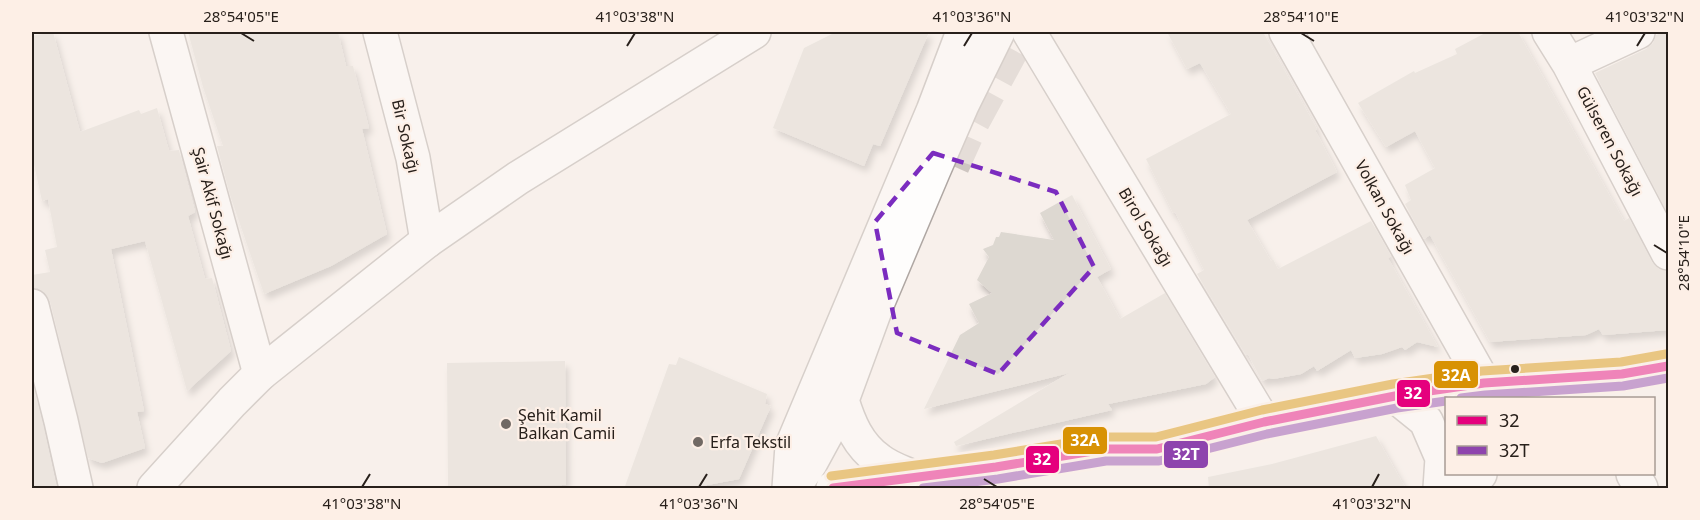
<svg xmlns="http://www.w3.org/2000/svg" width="1700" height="520" viewBox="0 0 1700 520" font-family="'Noto Sans',sans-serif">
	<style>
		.building { fill: #ddd8d1; filter: url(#shadow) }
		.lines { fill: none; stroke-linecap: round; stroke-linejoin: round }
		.major-tunnel { stroke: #cec6c1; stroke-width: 33; stroke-dasharray: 33 16; stroke-linecap: butt }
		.minor-casing { stroke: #afa7a3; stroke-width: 36 }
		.major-casing { stroke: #afa7a3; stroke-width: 36 }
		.minor { stroke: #fefdfc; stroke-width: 33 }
		.major { stroke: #fefdfc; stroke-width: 33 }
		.bus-1-casing { stroke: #fdefe6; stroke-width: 14 }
		.bus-2-casing { stroke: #fdefe6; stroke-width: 14 }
		.bus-3-casing { stroke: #fdefe6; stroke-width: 14 }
		.bus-1 { stroke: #e5007d; stroke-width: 9 }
		.bus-2 { stroke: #8e44ad; stroke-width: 9 }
		.bus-3 { stroke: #d89204; stroke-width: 9 }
		.marked { fill: none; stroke: #7b2cbf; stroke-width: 4.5; stroke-dasharray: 12 8; stroke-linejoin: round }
		.ticks { fill: none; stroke: #28201b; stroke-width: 2 }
		.bus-dot { fill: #28201b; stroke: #fdefe6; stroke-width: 2 }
		.poi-dot { fill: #716964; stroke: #fdefe6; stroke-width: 2 }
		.labels { text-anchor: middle; stroke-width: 4.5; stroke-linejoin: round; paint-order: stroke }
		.street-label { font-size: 16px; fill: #28201b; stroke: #fdefe6 }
		.poi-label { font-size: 16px; fill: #28201b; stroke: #fdefe6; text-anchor: start }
		.line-badge { stroke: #fdefe6; stroke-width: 2 }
		.badge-label { font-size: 16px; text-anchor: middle; font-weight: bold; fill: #fff }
		.neatline { fill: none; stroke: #28201b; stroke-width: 2 }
		.ticks-label { font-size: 15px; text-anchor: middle; fill: #28201b }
	</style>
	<defs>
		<filter id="shadow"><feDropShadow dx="3.5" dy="6" stdDeviation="3" flood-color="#0004"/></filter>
	</defs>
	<rect width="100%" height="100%" fill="#f8f0eb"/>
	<path class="building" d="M53,32L80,132L139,110L141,114L157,108L169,151L179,150L195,212L188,216L205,279L212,278L231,351L187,391L145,241L111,249L144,411L137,412L145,448L102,463L88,458L50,301L45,293L38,288H32V275L50,272L45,250L57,247L48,199L42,201L32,155V36Z
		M188,32H338L346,66H353L369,128L362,129L387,234L331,266L264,294L230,195L217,146H223L203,87Z
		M836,32H929L880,146L873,144L864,166L773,128L804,48Z
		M1167,32H1263L1317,129L1315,130L1337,172L1247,220L1271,261L1273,259L1278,269L1371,221L1391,256L1388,258L1438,347L1417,342L1405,350L1402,347L1382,354L1355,358L1351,350L1317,371L1314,366L1301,374L1273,379L1269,378L1262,381L1248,354L1246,355L1197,274L1204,270L1175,212L1173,213L1146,159L1231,114L1200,63L1187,69Z
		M1487,32H1518L1624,221L1629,218L1652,262L1659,269L1668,272V330L1603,335L1599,329L1586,335L1490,342L1430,235L1424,239L1405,204L1411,200L1405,185L1435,168L1415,131L1386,147L1358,103L1414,71L1415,73L1457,54L1455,49Z
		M1663,32H1668V214L1595,73L1646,49L1653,43L1656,35Z
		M1072,195L1111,269L1097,277L1120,319L1165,293L1215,377L1206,384L1108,404L1112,410L956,446L954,442L1069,373L924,409L960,335L979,323L969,304L992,293L977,280L989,257L983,249L993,245L996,237H999L1001,232L1054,240L1040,213Z
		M679,357L767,394L765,404L771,406L739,479L686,489H624L669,364L676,365Z
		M565,361L566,485L448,486L447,363Z
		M32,381L43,425L57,489H32Z
		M1376,436L1406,489H1209L1208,477L1272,464Z"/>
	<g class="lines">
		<path class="major-tunnel" d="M953,166L971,126L1022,32"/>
		<g class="minor-casing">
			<path id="minor" d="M166,32L260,374
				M380,32L413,158L427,241
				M1029,32L1264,422
				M1286,32L1484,383
				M1549,32L1569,64L1668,253
				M1569,64L1638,32
				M32,306L61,421L76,488
				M1395,396L1426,421L1442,458L1440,488
				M1157,449L1264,422L1395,396L1484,383L1622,374L1668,366
				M1633,474L1641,488
				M1453,488L1480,474"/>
		</g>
		<g class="major-casing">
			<path id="major" d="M842,400C849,423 858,445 879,460C889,468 902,472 913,477
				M154,488L232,402L260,374L427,241L518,178L754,32
				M789,488L792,446L933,111L963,32
				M793,488L811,462L830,427L842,400L878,302L933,172L962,105L998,32
				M833,488L996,467L1105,449H1157"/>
		</g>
		<use href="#minor" class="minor"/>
		<use href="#major" class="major"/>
		<g class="bus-1-casing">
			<path id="bus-1" d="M833,488L996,467L1105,449H1157L1264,422L1395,396L1484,383L1622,374L1668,366"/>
		</g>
		<g class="bus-2-casing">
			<path id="bus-2" d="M1461,398L1485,395L1623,386L1668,378
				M923,488L998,479L1106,461H1159L1267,434L1397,408L1446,401"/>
		</g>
		<g class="bus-3-casing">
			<path id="bus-3" d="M831,476L994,455L1104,437H1156L1262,410L1393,384L1482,371L1621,362L1666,354"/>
		</g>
		<use href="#bus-1" class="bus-1"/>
		<use href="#bus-2" class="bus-2"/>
		<use href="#bus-3" class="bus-3"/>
	</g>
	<path d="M0 0H1700V520H0ZM933,153L1056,192L1094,267L998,374L897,333L875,222Z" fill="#f8f0eb" fill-opacity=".55" fill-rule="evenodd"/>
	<path class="marked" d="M933,153L1056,192L1094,267L998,374L897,333L875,222Z"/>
	<path class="ticks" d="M241,33L254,41M1301,33L1314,41M627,46L635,33M964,46L972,33M1637,46L1645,33M1654,245L1667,253M984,479L997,487M362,487L370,474M699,487L707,474M1372,487L1379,474"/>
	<circle class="bus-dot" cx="1515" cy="369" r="5"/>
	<g class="poi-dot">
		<circle cx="506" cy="424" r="6"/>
		<circle cx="698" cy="442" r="6"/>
	</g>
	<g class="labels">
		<g class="street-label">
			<text transform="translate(406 136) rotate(77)" y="6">Bir Sokağı</text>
			<text transform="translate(1610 141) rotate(62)" y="6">Gülseren Sokağı</text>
			<text transform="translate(213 203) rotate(75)" y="6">Şair Akif Sokağı</text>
			<text transform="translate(1385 207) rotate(61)" y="6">Volkan Sokağı</text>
			<text transform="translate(1146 227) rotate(59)" y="6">Birol Sokağı</text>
		</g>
		<g class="poi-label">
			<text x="518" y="421">Şehit Kamil<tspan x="518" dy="18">Balkan Camii</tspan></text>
			<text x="710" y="448">Erfa Tekstil</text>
		</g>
	</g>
	<g class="line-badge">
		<rect x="1433" y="360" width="46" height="29" rx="6" fill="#d89204"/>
		<rect x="1396" y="379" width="35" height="29" rx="6" fill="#e5007d"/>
		<rect x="1062" y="426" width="46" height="29" rx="6" fill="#d89204"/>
		<rect x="1163" y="440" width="46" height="29" rx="6" fill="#8e44ad"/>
		<rect x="1025" y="445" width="35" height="29" rx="6" fill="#e5007d"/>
	</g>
	<g class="badge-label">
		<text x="1456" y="381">32A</text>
		<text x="1413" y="399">32</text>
		<text x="1085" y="446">32A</text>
		<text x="1186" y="460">32T</text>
		<text x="1042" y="465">32</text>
	</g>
	<rect width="1700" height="520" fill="none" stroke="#fdefe6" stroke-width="66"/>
	<rect x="1445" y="397" width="210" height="78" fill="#fdefe6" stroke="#a89c95" stroke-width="1.5"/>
	<rect x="1457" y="416" width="30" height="9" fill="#e5007d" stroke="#a89c95" stroke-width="1.5"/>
	<text x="1499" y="427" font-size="18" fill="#28201b">32</text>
	<rect x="1457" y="446" width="30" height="9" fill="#8e44ad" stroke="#a89c95" stroke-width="1.5"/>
	<text x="1499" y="457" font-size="18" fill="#28201b">32T</text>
	<rect x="33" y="33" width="1634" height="454" class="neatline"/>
	<g class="ticks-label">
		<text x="241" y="22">28°54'05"E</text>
		<text x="635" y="22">41°03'38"N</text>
		<text x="972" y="22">41°03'36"N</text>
		<text x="1301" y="22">28°54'10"E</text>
		<text x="1645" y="22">41°03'32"N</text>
		<text transform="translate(1684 253) rotate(-90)" y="5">28°54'10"E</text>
		<text x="362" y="509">41°03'38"N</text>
		<text x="699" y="509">41°03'36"N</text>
		<text x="997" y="509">28°54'05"E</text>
		<text x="1372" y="509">41°03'32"N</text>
	</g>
</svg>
